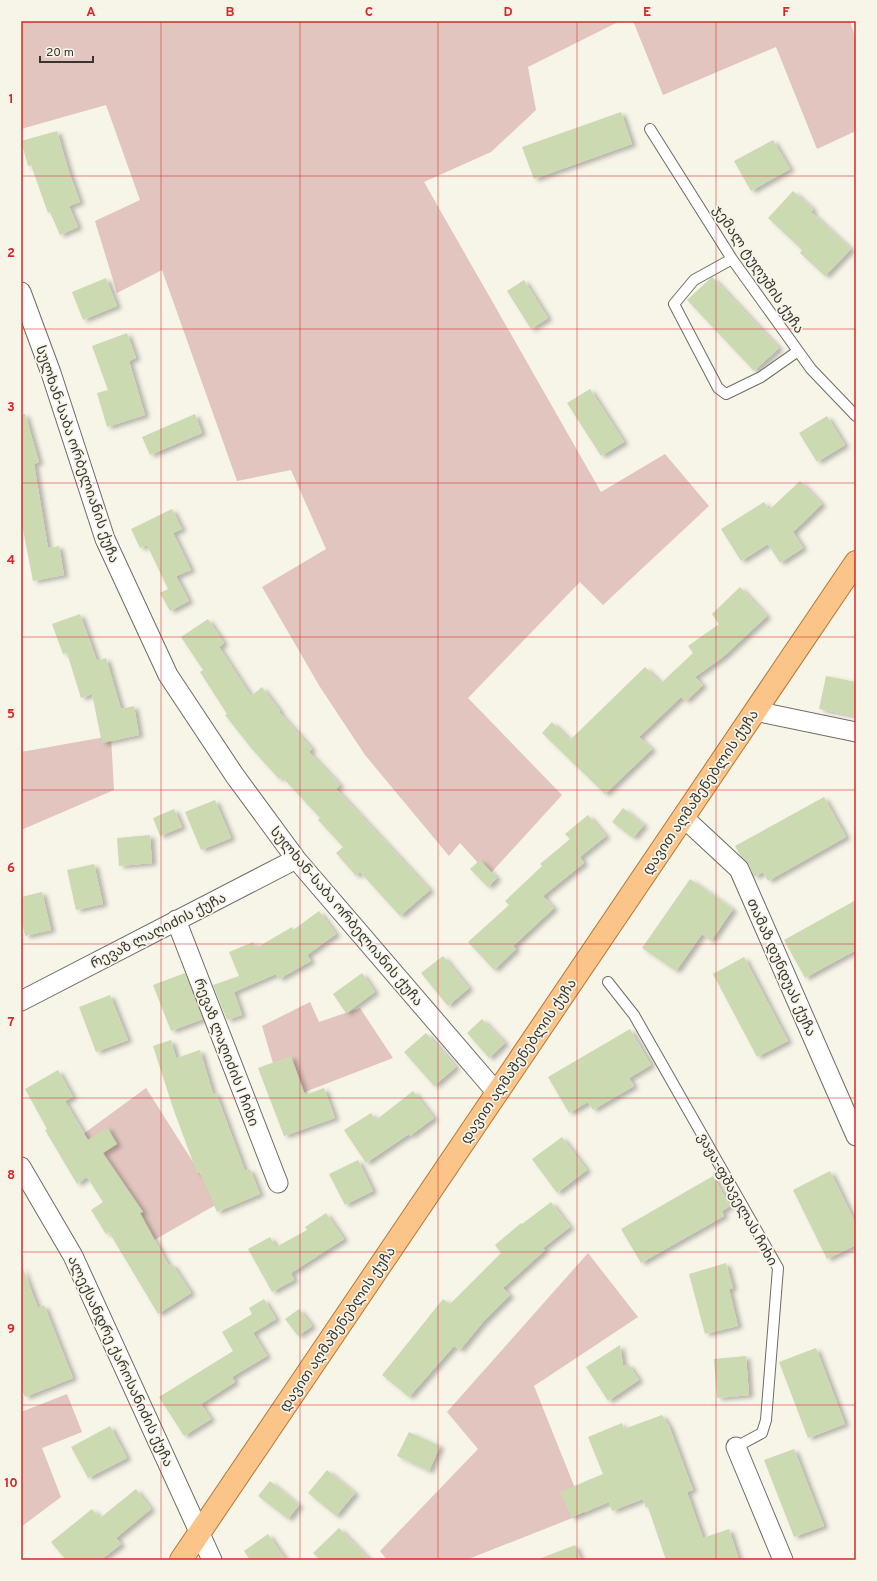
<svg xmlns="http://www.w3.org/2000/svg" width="877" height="1581" viewBox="0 0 877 1581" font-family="Overpass,'Noto Sans Georgian',sans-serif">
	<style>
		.green { fill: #e1c5be }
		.building { fill: #ccdab2; filter: url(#shadow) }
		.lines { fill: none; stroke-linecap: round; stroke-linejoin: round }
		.service-casing { stroke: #6f6c62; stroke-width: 12 }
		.minor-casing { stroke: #6f6c62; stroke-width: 21 }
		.primary-casing { stroke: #b47937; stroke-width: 24 }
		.service { stroke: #fff; stroke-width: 10 }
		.minor { stroke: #fff; stroke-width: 19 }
		.primary { stroke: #fbc589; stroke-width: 22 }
		.grid { fill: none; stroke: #d62828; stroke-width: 1; stroke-opacity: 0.55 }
		.labels { text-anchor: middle; stroke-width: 3.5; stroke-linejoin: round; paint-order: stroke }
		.street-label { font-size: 14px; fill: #373531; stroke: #f7f4e8 }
		.neatline { fill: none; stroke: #d62828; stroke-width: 1.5 }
		.grid-label { font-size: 13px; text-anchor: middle; font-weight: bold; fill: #d62828 }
	</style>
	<defs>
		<filter id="shadow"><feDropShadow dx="4.5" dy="2.5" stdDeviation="2" flood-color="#0004"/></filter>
	</defs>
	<rect width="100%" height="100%" fill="#f7f4e8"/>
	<path class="green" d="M21,21H620L528,67L536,110L491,152L424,182L601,492L665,454L709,506L603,605L580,582L468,698L562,795L489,875L460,843L449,856L365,755L320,687L262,587L326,549L291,470L237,481L162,270L117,293L95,221L140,200L106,105L21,129Z
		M633,21H850L856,39V131L817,149L776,47L663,95Z
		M111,736L114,790L21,830V752Z
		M310,1002L319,1022L360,1008L393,1058L284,1100L262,1026Z
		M146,1088L219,1203L149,1243L75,1140Z
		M588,1253L638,1317L534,1386L585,1513L466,1560H387L380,1551L478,1449L447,1412Z
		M67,1394L82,1432L42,1448L61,1497L21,1527V1412Z"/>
	<path class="building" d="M621,112L632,144L534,179L522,147Z
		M57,131L69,172L80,202L69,206L78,227L60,235L50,212L48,213L31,165L28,166L21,141Z
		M773,140L790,169L751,191L734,161Z
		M793,191L813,209L811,212L851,249L825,276L800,253L802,250L768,218Z
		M712,277L779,348L754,371L687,300Z
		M106,278L117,306L83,320L72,292Z
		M524,280L548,318L531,329L507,291Z
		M127,333L136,358L129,361L145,415L107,427L97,393L108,390L92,346Z
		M590,389L624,442L601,456L567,403Z
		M21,414H25L39,462L34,464L48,548L59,546L64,575L33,581L23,530H21Z
		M195,414L202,433L150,455L142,437Z
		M827,416L845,445L817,462L799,433Z
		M800,481L822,504L793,532L803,548L780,563L768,544L741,561L721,529L764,502L769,510Z
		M172,509L182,529L173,533L191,570L176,576L189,601L170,611L160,593L168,589L147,545L140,548L131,529Z
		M740,587L767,616L723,657L695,677L703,685L686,701L681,697L639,737L652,749L605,794L542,733L552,722L570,740L645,667L661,683L693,653L688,646L719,624L712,614Z
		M80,614L97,661L106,658L121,709L134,706L139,735L102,743L92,694L81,698L67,653L63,654L52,624Z
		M208,619L224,643L219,647L251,696L262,687L280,711L279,712L312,749L309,752L340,785L336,789L430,890L400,916L360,872L356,876L336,853L343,847L318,820L320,818L282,777L279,779L251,748L225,715L227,714L200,672L203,670L181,637Z
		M826,676L856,682V716L819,709Z
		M824,797L846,837L768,881L763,872L754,877L749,864L740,855L735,846Z
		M215,800L231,838L201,850L185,812Z
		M623,808L644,825L633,838L612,822Z
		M174,809L182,827L160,836L153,818Z
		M588,815L606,836L580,857L584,863L543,896L554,908L513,946L516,949L494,970L468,942L509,905L505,901L542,866L540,864L570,839L565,834Z
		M150,835L152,863L119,866L117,838Z
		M480,860L497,878L488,887L470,869Z
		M94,864L103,904L76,910L67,870Z
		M690,879L733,909L711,941L702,934L676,971L642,948Z
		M42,892L51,930L25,936L21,917V897Z
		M856,900V950L805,978L784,940Z
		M319,911L336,934L307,955L311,961L279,979L276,974L234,992L242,1015L227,1020L213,985L239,976L229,952L253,942L256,948L292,927L293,930Z
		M443,956L469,988L448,1006L421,973Z
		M744,957L788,1041L757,1057L713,974Z
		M185,973L203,1019L171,1031L153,985Z
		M362,973L375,992L346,1013L333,994Z
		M110,995L128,1040L96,1052L79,1007Z
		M482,1019L505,1043L489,1058L467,1033Z
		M630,1029L651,1065L629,1078L634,1086L593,1110L588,1102L569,1113L548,1077Z
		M426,1033L456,1067L434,1086L404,1052Z
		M171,1040L176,1058L200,1050L213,1094L216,1093L245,1171L250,1169L260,1194L217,1212L200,1172L197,1173L173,1108L153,1046Z
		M291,1056L305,1095L324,1088L335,1118L284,1136L258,1068Z
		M58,1070L73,1097L65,1101L88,1140L107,1127L117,1144L103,1153L143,1212L140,1213L169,1266L172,1264L191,1293L158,1314L109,1232L106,1234L91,1210L103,1202L87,1177L77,1184L45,1130L47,1129L25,1089Z
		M413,1091L434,1118L410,1136L409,1134L366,1163L344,1130L371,1113L376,1120Z
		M562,1137L587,1170L557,1193L532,1159Z
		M358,1160L373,1191L345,1205L329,1174Z
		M830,1171L856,1224V1245L827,1259L793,1190Z
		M713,1176L730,1206L722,1211L724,1216L641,1263L621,1229Z
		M551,1202L570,1227L543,1248L545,1250L503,1288L510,1295L483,1322L460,1350L454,1346L409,1397L382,1375L443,1299L450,1304L501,1253L495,1245L521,1223L522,1224Z
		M326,1213L344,1239L291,1273L294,1280L272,1292L248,1249L270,1237L276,1247L307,1230L305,1227Z
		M726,1263L733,1288L729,1289L738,1326L705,1334L689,1274Z
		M22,1266L38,1308L44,1305L73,1378L25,1397L21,1388Z
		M264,1299L276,1319L253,1333L267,1356L232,1377L235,1382L201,1404L211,1419L184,1436L159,1397L233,1351L222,1332L252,1314L249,1308Z
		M299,1309L312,1326L298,1336L285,1319Z
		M620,1345L623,1365H629L639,1380L608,1401L586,1367Z
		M816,1348L845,1424L808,1438L779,1362Z
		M746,1356L749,1395L717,1398L714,1359Z
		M662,1415L669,1426L693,1490L687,1492L703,1538L729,1529L739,1560H666L648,1507L646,1508L643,1499L612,1511L609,1502L571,1518L560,1492L603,1474L588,1437L622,1423L624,1429Z
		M110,1426L127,1458L88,1478L71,1447Z
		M409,1432L440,1446L429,1471L397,1456Z
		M794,1449L824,1526L794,1537L764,1460Z
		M327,1470L355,1493L336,1516L308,1493Z
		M270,1481L299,1505L288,1519L258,1496Z
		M136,1489L151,1509L116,1538L121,1544L101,1560H66L51,1542L92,1509L100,1518Z
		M339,1528L370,1560H320L313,1553Z
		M268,1534L286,1560H250L244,1551Z
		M575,1545L581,1560H539V1559Z"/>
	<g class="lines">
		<g class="service-casing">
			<path id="service" d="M650,129L732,259L811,369L856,416
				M732,259L694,280L674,304L718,388L726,394L761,377L798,351
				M608,982L634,1015L778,1268L766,1420L762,1433L736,1447"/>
		</g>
		<g class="minor-casing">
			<path id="minor" d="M21,292L51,373L105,539L168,675L235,776L296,859L497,1093
				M755,711L856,732
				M683,817L739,869L856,1136
				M176,920L278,1183
				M21,1001L296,859
				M21,1167L73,1256L212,1560
				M736,1447L783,1560"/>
		</g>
		<g class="primary-casing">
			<path id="primary" d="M181,1560L856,562"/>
		</g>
		<use href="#service" class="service"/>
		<use href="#minor" class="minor"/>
		<use href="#primary" class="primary"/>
	</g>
	<path class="grid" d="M161,21V1560M300,21V1560M438,21V1560M577,21V1560M716,21V1560M21,176H856M21,329H856M21,483H856M21,637H856M21,790H856M21,944H856M21,1098H856M21,1252H856M21,1405H856"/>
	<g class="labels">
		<g class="street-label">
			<text transform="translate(759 269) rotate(56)" y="5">ჯემალ ტუღუშის ქუჩა</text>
			<text transform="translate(78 454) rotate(71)" y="5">სულხან-საბა ორბელიანის ქუჩა</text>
			<text transform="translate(700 792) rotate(-56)" y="5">დავით აღმაშენებლის ქუჩა</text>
			<text transform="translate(347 916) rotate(50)" y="5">სულხან-საბა ორბელიანის ქუჩა</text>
			<text transform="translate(158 930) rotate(-27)" y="5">რევაზ ლაღიძის ქუჩა</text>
			<text transform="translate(782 967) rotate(66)" y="5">თამაზ დუნდუას ქუჩა</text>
			<text transform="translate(227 1052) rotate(69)" y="5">რევაზ ლაღიძის I ჩიხი</text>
			<text transform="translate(518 1061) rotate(-56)" y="5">დავით აღმაშენებლის ქუჩა</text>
			<text transform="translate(738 1199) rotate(61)" y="5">ვაჟა-ფშაველას ჩიხი</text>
			<text transform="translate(337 1329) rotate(-56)" y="5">დავით აღმაშენებლის ქუჩა</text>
			<text transform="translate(121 1361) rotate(65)" y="5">ალექსანდრე ქაროსანიძის ქუჩა</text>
		</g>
	</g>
	<rect width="877" height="1581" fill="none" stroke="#f7f4e8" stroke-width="44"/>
	<path d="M40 56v6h53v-6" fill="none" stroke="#373531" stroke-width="2"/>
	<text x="46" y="56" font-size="12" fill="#373531" stroke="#f7f4e8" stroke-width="3" paint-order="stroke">20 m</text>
	<rect x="22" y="22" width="833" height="1537" class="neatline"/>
	<g class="grid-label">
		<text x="91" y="16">A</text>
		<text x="230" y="16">B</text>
		<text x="369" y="16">C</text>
		<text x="508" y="16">D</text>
		<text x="647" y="16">E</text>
		<text x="786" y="16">F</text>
		<text x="11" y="103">1</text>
		<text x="11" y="257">2</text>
		<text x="11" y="411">3</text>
		<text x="11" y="564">4</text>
		<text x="11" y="718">5</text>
		<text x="11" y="872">6</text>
		<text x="11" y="1026">7</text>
		<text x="11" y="1179">8</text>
		<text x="11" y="1333">9</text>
		<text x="11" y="1487">10</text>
	</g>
</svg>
